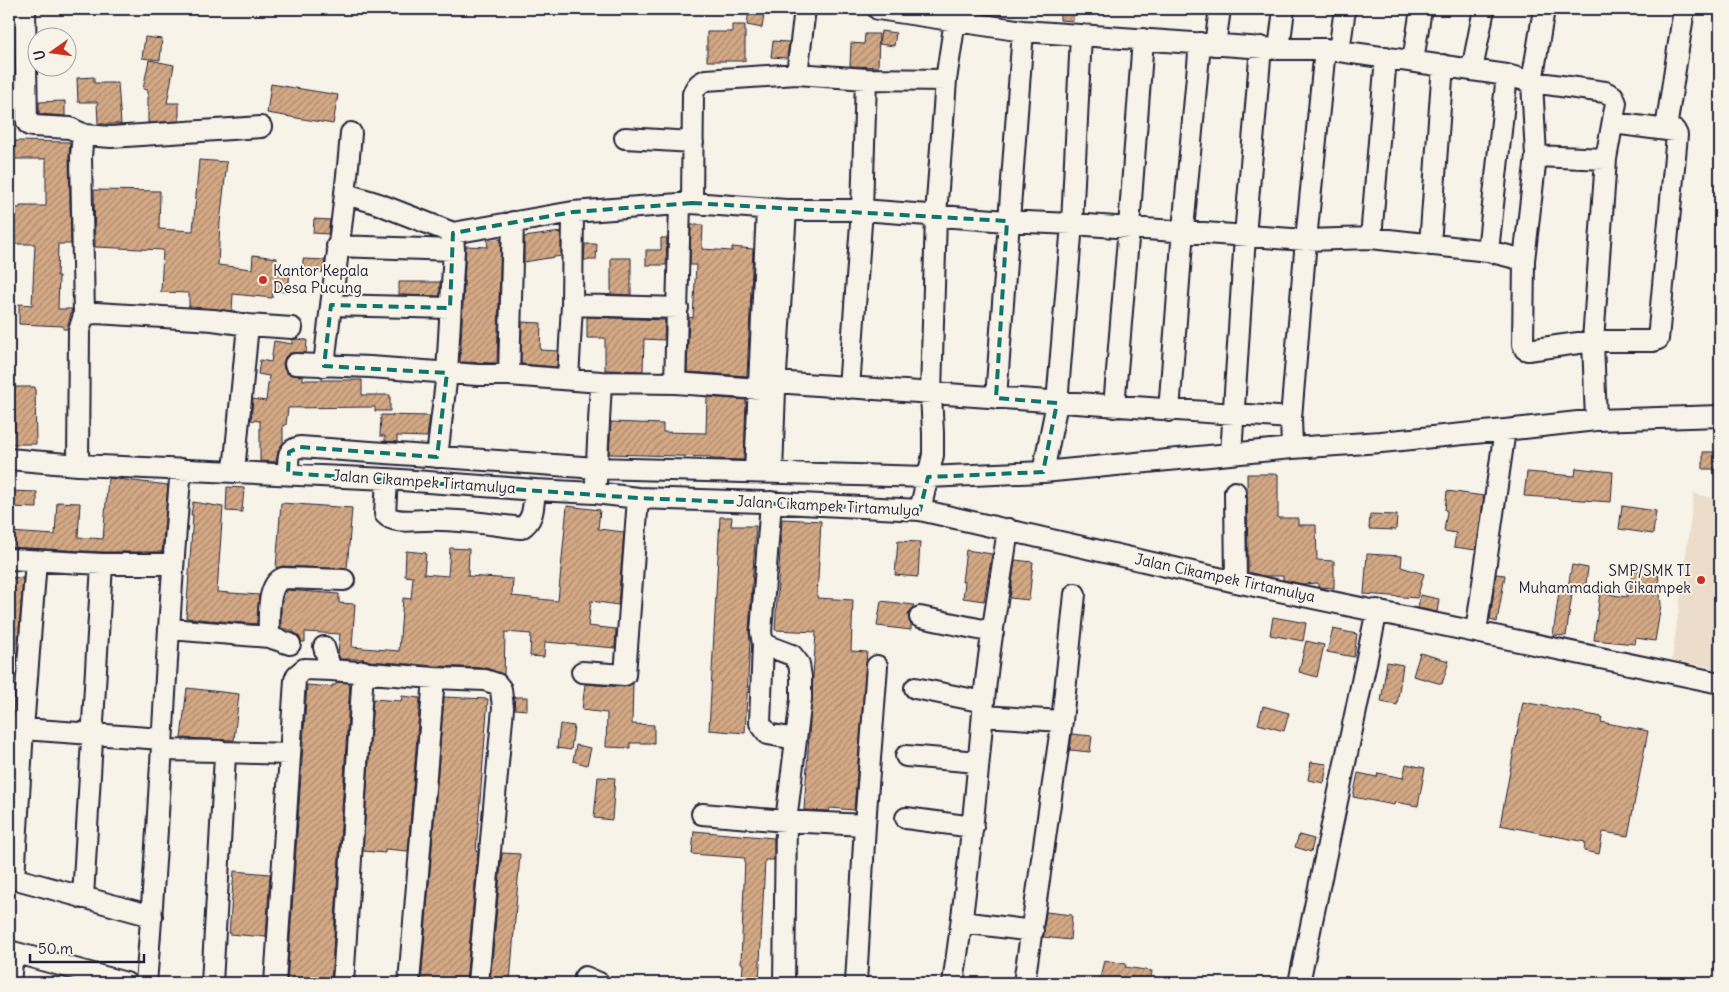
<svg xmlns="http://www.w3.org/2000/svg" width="1729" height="992" viewBox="0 0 1729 992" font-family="Delius,sans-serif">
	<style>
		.built { fill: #ecddca }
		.building { fill: url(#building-hatch); stroke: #22223b }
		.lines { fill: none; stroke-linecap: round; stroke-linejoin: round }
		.minor-casing { stroke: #22223b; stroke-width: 24 }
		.minor { stroke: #f7f3e8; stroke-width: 20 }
		.marked { fill: none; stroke: #0f766e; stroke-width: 4; stroke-dasharray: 10 6; stroke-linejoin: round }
		.poi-dot { fill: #c8321e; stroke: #f7f3e8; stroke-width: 2 }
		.labels { text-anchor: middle; stroke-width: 4; stroke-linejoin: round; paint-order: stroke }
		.poi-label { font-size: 15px; fill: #22223b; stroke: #f7f3e8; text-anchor: start }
		.street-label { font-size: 15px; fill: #22223b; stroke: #f7f3e8 }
	</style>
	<defs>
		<pattern id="building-hatch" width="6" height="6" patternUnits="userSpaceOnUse" patternTransform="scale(1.25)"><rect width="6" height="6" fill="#d4a985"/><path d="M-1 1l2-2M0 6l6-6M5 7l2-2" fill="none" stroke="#ac896e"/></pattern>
	</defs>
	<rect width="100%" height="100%" fill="#f7f3e8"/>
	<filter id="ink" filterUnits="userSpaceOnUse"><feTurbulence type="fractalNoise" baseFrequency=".02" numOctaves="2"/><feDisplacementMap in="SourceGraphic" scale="10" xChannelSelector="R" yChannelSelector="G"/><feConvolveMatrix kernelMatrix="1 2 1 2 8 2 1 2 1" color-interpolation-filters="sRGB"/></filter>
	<g filter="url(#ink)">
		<path class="built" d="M1694,493L1720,501V669L1672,660Z"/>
		<path class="building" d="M749,9H765L762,28L747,25Z
			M1060,9H1073V21L1060,20Z
			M732,25H745V61H707V32H732Z
			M881,31L896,33L894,46L879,44Z
			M865,34H879L878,67L850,66L851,43L864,44Z
			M145,37L162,39L160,60L142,58Z
			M773,41L789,42L787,58L771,57Z
			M149,60L174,65L167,103H179V121L148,123V90L143,89Z
			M94,77V83H118L121,124H98L97,102H78L77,78Z
			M271,84L338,95L333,124L267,113Z
			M65,101V116L39,114V102Z
			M15,141L70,142L69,157L71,244H58L57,276H59L58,309H72L67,329H63V326L19,324V304L32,305L35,244H9V208H20V206H46V159H14Z
			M199,160L227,162L220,222L218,265L252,269L253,255L277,258L276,271L290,272L288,292L273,291L272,298L233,294L232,311L189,307V293L161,292L163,250L95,247L94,190L160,191L159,229L193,231Z
			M314,219L330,220L328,234L313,233Z
			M691,225H703L702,249L732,251V247L753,249L747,376L687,372L689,317L693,318L696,265H690Z
			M561,232V256L524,262V237Z
			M661,238H667L666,265H646V250H661Z
			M501,239L497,363L460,362L466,246L488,247L487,240Z
			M585,244H597L596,260H584Z
			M611,258H631V295L611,294Z
			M303,259L325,260L323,272H303Z
			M399,282H440V296L399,295Z
			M587,317L665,320L664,340L644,339L643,371L605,370V338H587Z
			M522,322L541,323L540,350L558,351L557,367L521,364Z
			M296,339L307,340L306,353H290L285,357L283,364L284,369L288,374L303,376V380H362V395H390V411H375V407L288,408L286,425H283V443L278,452L276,462L260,461V421L251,420L253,399L266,401L269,376L258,374L260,360L271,362L274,341L292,344V340Z
			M14,387H35L36,444H9V432L15,431Z
			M707,397L746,400L744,460L711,459V457L609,454L611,422L663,424V432L706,433Z
			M381,415L430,416L427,437L397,436V442L385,441V436H380Z
			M1703,452H1720V469H1703Z
			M1576,468L1613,472L1611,502L1524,496L1527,472L1575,476Z
			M1247,474H1278V518H1298V525H1316L1317,560L1334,561V588L1318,587V583L1302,584L1283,580V576H1263L1248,572Z
			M108,478L168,485L162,552H102L9,547V532L55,535L57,502L80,503L78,537L103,539Z
			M227,487L244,488L242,512L226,511Z
			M9,491L37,492V508L9,507Z
			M1447,491L1484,496L1476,550L1454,547L1456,533L1444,531L1447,511L1445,510Z
			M193,502L223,507L217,592L259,595L257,624L186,618L193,515H191Z
			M281,503L352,508L347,569L283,566L276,568Z
			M567,506L600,510L598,529L624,532L618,605L591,601L588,626L616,629L615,648L545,642L544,657L530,656L531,634L505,632L504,675L486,668L435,666L369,661L364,659H340L338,654L340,634L305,632V642H302L299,637L293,631L281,628V606L287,590L339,594V603L355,604L352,647L399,651L403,598L411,599L413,577L405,576L406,551L426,553L424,574L448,576L450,548L469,549L468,576L513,579L512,596L558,601Z
			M1622,506L1656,511L1653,534L1619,529Z
			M1370,514L1397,515L1396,530L1369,529Z
			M720,517H732L731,526H756L749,631L750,641L745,733L709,730Z
			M782,519L821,521L817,598L853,600L851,651L867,652L854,810L830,808L829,811L804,810L816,632L775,630Z
			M898,541L920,542L918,577L895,575Z
			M966,550L992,554L984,601L963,598L965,582H962Z
			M1367,554L1402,556L1401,567L1424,574L1417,598L1364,594Z
			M1015,560L1033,562L1029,600L1010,598Z
			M1572,565L1588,568L1585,590L1568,587Z
			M1632,570L1658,572L1661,605L1655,641L1636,638L1635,644L1594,640L1600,593L1627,597V592L1630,593Z
			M1496,574L1505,575L1497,622L1490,620Z
			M9,577L23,578L16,670H9Z
			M1559,592L1572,594L1566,636L1553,635Z
			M1420,595L1439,599L1437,612L1418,608Z
			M881,601L914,605L908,615L909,620L911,625V630L877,626Z
			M1273,617L1306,623L1303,641L1270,635Z
			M1333,629L1357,634L1354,657L1327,652Z
			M1306,641L1324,645L1317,677L1299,672Z
			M1420,653L1449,661L1442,684L1413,676Z
			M1387,662L1403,665L1397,705L1381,702Z
			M336,682L350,683L331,983H287L307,685L332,687V685H336Z
			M633,683L632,724L654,725V743H630V748L606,747L607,713L582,710L585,684L624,687Z
			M187,688L239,694L234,740L181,738Z
			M402,696L420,698L408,851L385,849V853L363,851L373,699L401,701Z
			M444,697L488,699L476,851H478L466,983H421Z
			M514,697H527V710L515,709Z
			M1523,702L1602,717L1601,722L1648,731L1628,836L1603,832L1599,854L1584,851L1585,842L1500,825Z
			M1263,706L1289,713L1284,731L1258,724Z
			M560,724L574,726L571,750L557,748Z
			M1072,734L1092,736L1090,752L1070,750Z
			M576,745L591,748L587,765L573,761Z
			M1311,762L1327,764L1324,783L1308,780Z
			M1406,764L1425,768L1418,806L1395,802L1394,805L1353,797L1358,773L1377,777L1378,773L1403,778Z
			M598,777L615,778L612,820L594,818Z
			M694,831L774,838V860H765L759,983H742L743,964L741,963L745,858L692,854Z
			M1299,835L1314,839L1311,852L1295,847Z
			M502,853L520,854L510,983H490Z
			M234,871L270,874L266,937L229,934Z
			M1046,912L1072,915L1070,940L1043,937Z
			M1104,960L1126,964L1125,967L1152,971L1150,983H1099Z"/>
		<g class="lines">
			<g class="minor-casing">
				<path id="minor" d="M25,9L27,122L29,125L33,126L70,128L85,135
					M878,9L1023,31L1279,49H1325L1507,75L1532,82L1605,92L1613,96L1616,103L1606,159L1593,341L1596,420
					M1544,9L1532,82L1536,156L1524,260L1523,344L1525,349L1528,350L1593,341H1653L1658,339L1677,135L1675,131L1613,123
					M1215,45L1220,9
					M1279,49L1284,9
					M1339,51L1345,9
					M1413,61L1421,9
					M1472,70L1484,9
					M797,74L805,9
					M1666,129L1684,9
					M625,138L693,142
					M1536,156L1606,159
					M346,194L376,203L453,233L573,212L692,203L786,210H862L1007,221L1072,224L1306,240L1371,238L1488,251L1524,260
					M692,203L693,94C696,86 699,83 706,80L797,74L866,79L946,80
					M1371,238L1386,57
					M1430,245L1443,65
					M337,246L454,250
					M1488,251L1507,75
					M331,305L450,308
					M572,305L678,308
					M84,315L96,313L213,320L248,325L292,328
					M295,364L370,367L478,375H509L601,382L675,383L775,390
					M324,366C332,288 345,211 351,133
					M509,375L513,222
					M568,379L572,305L573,212
					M775,382L1291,418
					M675,383L680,204
					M849,388L862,210L866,79
					M996,398L1023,31
					M1114,407L1129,227L1143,39
					M1169,411L1183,230L1200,43
					M1292,448L1291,418L1306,240L1325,49
					M1231,454L1245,236L1261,47
					M437,457L447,373L454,250L453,233
					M9,459L78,465L387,479L535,490L595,493L638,498L762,502L920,510L1236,582L1720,683
					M78,465L79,331L84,315L81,157L82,144L85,135L111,137L261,127
					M234,471L248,325
					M755,472L767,209
					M772,472L775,390L786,210
					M1043,472L1057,403L1072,224L1081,35
					M288,473C289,460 285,450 300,447L596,468L928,477L1043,472L1292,448L1381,442L1505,430L1596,420L1720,416
					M387,479L385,514C394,524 412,520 425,520C457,519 489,524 521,528C535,520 533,504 535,490
					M596,482L601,382
					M1235,492L1236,582
					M771,502L761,632L763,644L792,655L799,664L801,677V699L786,821L784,983
					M920,510L933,455V433L931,394L936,215L946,80L955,20
					M9,559L102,564H172
					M920,617L993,632
					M170,629L269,637L290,644
					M1476,632L1505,430
					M269,637C269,621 266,585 283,578L344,580
					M763,644L760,723L768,734L795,739
					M324,647L331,670L434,678L485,680L497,684L501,689L503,708L478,983
					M582,672L625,675L638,498
					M915,688L984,702
					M983,716L1062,721
					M9,728L162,739
					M162,750L219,751L223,752L225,756L212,983
					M223,752L289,754
					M906,756L978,762
					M702,814L786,821L865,825
					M906,818L973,827
					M9,877L152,916
					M14,879L23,729L36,561
					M83,898L102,564
					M962,922L1033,931
					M9,951L126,983
					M585,977L599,983
					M10,983L13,952
					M146,983C161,812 165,640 181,469
					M275,983L295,680L297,675L304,669L331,670
					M343,983L363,671
					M409,983L434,678
					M856,983L865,825L877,666
					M953,983C967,890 976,796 984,701C989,644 1000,586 1008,529
					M1024,983L1062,721L1075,594
					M1299,983L1377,610"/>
			</g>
			<use href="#minor" class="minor"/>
		</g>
	</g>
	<path class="marked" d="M692,203L1007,221L996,398L1057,403L1043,472L928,477L920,510L638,498L288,473L289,452L300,447L437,457L447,373L324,366L331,305L450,308L453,233L573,212Z"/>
	<g class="poi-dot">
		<circle cx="263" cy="280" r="5"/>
		<circle cx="1701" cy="580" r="5"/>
	</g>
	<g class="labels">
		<g class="poi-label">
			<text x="273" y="276">Kantor Kepala<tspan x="273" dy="17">Desa Pucung</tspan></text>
			<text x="1691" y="576" text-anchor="end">SMP/SMK TI<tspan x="1691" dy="17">Muhammadiah Cikampek</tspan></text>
		</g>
		<g class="street-label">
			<text transform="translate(424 482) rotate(4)" y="5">Jalan Cikampek Tirtamulya</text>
			<text transform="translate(828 506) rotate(3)" y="5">Jalan Cikampek Tirtamulya</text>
			<text transform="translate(1225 578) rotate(12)" y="5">Jalan Cikampek Tirtamulya</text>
		</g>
	</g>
	<rect width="1729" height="992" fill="none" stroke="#f7f3e8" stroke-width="30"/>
	<rect x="15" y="15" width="1699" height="962" fill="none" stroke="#22223b" stroke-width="2" filter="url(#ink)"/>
	<g transform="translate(52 52) rotate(256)"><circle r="24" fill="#f7f3e8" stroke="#a29fa3"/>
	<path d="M0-4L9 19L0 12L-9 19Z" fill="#c8321e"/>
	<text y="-8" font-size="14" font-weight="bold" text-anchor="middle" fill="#22223b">U</text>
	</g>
	<path d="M30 954v8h114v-8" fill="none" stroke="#22223b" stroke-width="2.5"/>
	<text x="38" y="954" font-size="15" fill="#22223b" stroke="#f7f3e8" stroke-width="4" paint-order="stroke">50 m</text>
</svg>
